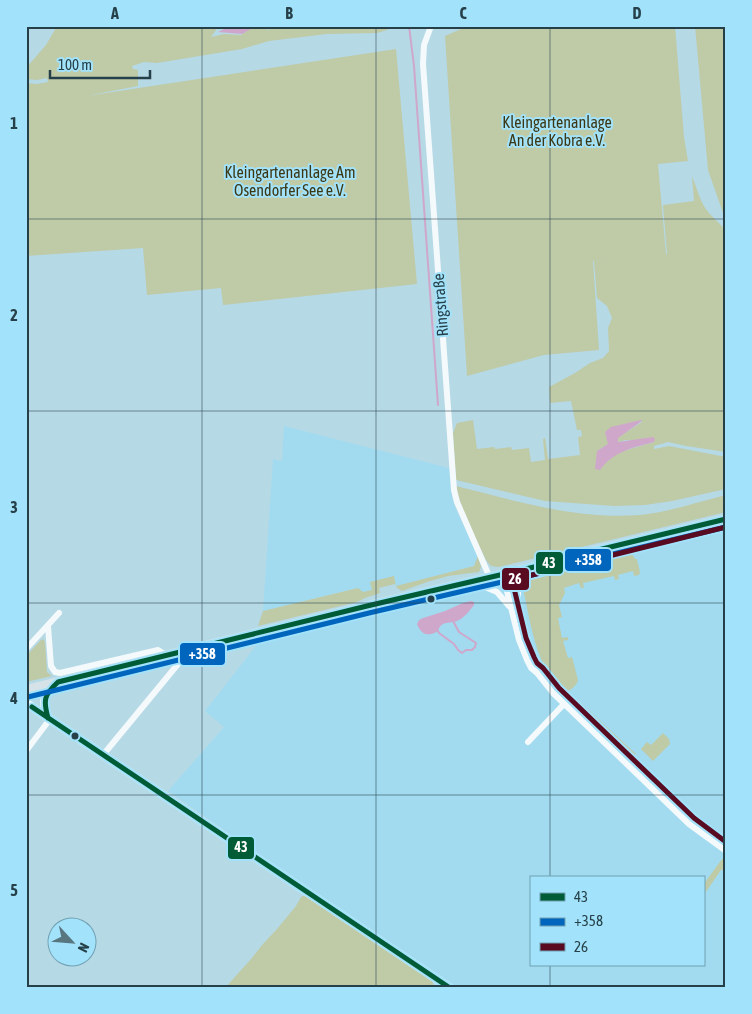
<svg xmlns="http://www.w3.org/2000/svg" width="752" height="1014" viewBox="0 0 752 1014" font-family="'Asap Condensed',sans-serif">
	<style>
		.built { fill: #a2dbef; fill-rule: evenodd }
		.green { fill: #bfcaa7; fill-rule: evenodd }
		.water { fill: #cfa7cb }
		.lines { fill: none; stroke-linecap: round; stroke-linejoin: round }
		.stream { stroke: #cfa7cb; stroke-width: 2 }
		.street { stroke: #f4f9fb; stroke-width: 6 }
		.secondary { stroke: #f4f9fb; stroke-width: 9 }
		.primary { stroke: #d5e3e8; stroke-width: 10 }
		.bus-1-casing { stroke: #a2e2fa; stroke-width: 9 }
		.bus-2-casing { stroke: #a2e2fa; stroke-width: 9 }
		.bus-3-casing { stroke: #a2e2fa; stroke-width: 9 }
		.bus-1 { stroke: #005b37; stroke-width: 5 }
		.bus-2 { stroke: #0065bd; stroke-width: 5 }
		.bus-3 { stroke: #590b22; stroke-width: 5 }
		.grid { fill: none; stroke: #264049; stroke-width: 1; stroke-opacity: 0.55 }
		.bus-dot { fill: #264049; stroke: #a2e2fa; stroke-width: 2 }
		.labels { text-anchor: middle; stroke-width: 4; stroke-linejoin: round; paint-order: stroke }
		.park-label { font-size: 16px; fill: #3c3814; stroke: #a2e2fa }
		.street-label { font-size: 16px; fill: #264049; stroke: #a2e2fa }
		.line-badge { stroke: #a2e2fa; stroke-width: 2 }
		.badge-label { font-size: 14px; text-anchor: middle; font-weight: bold; fill: #fff }
		.neatline { fill: none; stroke: #264049; stroke-width: 2 }
		.grid-label { font-size: 16px; text-anchor: middle; font-weight: bold; fill: #264049 }
	</style>
	<rect width="100%" height="100%" fill="#b6d9e6"/>
	<path class="built" d="M284,426L449,468L452,497L455,507L478,556L474,566L396,586L393,576L372,590L363,593L357,588L263,611L273,459L282,461Z
		M726,528V988H455L298,882L168,791L224,727L205,711L259,642L258,639L394,606L474,593L528,583ZM531,878H703V965H531Z"/>
	<path class="green" d="M57,26H219L211,37L224,34L241,35L254,26H263L267,30L277,26H391L387,30L377,33L327,34L269,41L242,49L157,63L144,62L132,66L133,69L138,70V86L86,96L396,49L417,284L223,305L221,288L147,295L143,248L26,256V83L37,84L48,82L47,78L37,80L26,79V68L46,45Z
		M468,26H675L684,137L688,161L658,164L666,254H667L663,205L694,201L692,176C697,188 700,203 709,213C715,220 721,224 726,231V452L686,446L668,442L654,446V449L669,446L726,457V489L672,501L645,505L614,506L545,501L456,480L453,433L457,423L473,420L477,449L494,447L495,449L511,447L512,450L529,448L531,462L545,460L543,439L545,438L548,459L580,455L578,437L582,436L581,430H577L571,401L550,403L549,387L575,373L590,363L603,358L609,351L608,328L612,318L607,306L597,298L594,261L624,258L593,261L599,350L544,355L467,376L445,36ZM641,420L642,422L617,438L618,442L626,440L654,442L620,452L606,461L597,463V451L608,444Z
		M695,26H726V210L723,213L708,170Z
		M456,486C516,501 578,520 640,515C669,512 698,502 726,495V512L499,567L491,566L486,560C475,536 461,512 456,486Z
		M632,554L635,559H637L640,572L639,575L634,576L633,571L618,575L619,579L615,580L614,576L583,583L584,588H581L579,583L564,588L565,593L559,605L562,617L558,618L562,638L568,637V640L563,641L568,658L572,657L578,680C577,686 568,693 562,692C536,663 532,630 524,593L523,590L525,585L529,581L535,578L586,562Z
		M478,556L481,567L479,572L448,576L427,582L402,591L397,588L395,584L379,588L380,593L365,598L357,602L258,626L263,611L358,588L363,592L372,590L370,582L394,576L396,586L474,566Z
		M43,639L45,642L47,672L52,676L26,682V656L41,640Z
		M577,702L581,703L636,754L634,756L637,759L636,760L575,704Z
		M663,733L669,739L670,744L653,761L641,749L647,742L651,745Z
		M722,859L726,860V870H721L703,896V885Z
		M303,896H307L432,979L434,988H225L251,959L262,945L277,929L296,906L301,897Z"/>
	<path class="water" d="M230,26H256L242,34L218,32Z
		M641,420L642,421L618,438V442L653,437L655,439L654,442C632,448 614,451 600,470L595,469L597,451L608,444L605,432L611,427Z
		M471,601L474,602V605C470,610 465,617 459,620C450,625 442,619 438,631C429,637 421,635 417,624L419,620L423,618L445,611L463,603Z"/>
	<g class="lines">
		<path class="stream" d="M409,26L414,66L438,405
			M438,631L439,633L454,644L458,650L462,653L466,650H472L475,647L476,643L459,632L453,621"/>
		<path class="street" d="M431,26L424,45L423,64L454,490L457,502L490,578
			M505,574V583L519,640L527,660L531,668L537,673L553,693L689,824L726,851
			M505,574L512,583L529,644L536,665L537,673
			M475,583L497,592L509,606
			M518,596C518,574 525,582 534,567
			M48,626L51,666L55,672L60,673L158,650L166,655
			M26,649L59,613
			M528,742L564,704
			M26,751L50,719
			M103,755L178,664"/>
		<path class="secondary" d="M26,703L450,988
			M48,718C42,700 43,695 58,682"/>
		<path class="primary" d="M26,690L367,606L534,567L590,552L726,519"/>
		<g class="bus-1-casing">
			<path id="bus-1" d="M32,707L450,988
				M48,718C43,700 44,695 58,682L367,606L534,567L590,552L726,519"/>
		</g>
		<g class="bus-2-casing">
			<path id="bus-2" d="M28,697L369,613L536,574L592,559L726,527"/>
		</g>
		<g class="bus-3-casing">
			<path id="bus-3" d="M726,527L512,580L526,638L534,657L537,663L543,668L559,688L694,818L726,842"/>
		</g>
		<use href="#bus-1" class="bus-1"/>
		<use href="#bus-2" class="bus-2"/>
		<use href="#bus-3" class="bus-3"/>
	</g>
	<path class="grid" d="M202,26V988M376,26V988M550,26V878M26,219H726M26,411H726M26,603H726M26,795H726M550,965V988"/>
	<g class="bus-dot">
		<circle cx="431" cy="599" r="4.5"/>
		<circle cx="75" cy="736" r="4.5"/>
	</g>
	<g class="labels">
		<g class="park-label">
			<text x="557" y="128">Kleingartenanlage<tspan x="557" dy="18">An der Kobra e.V.</tspan></text>
			<text x="290" y="178">Kleingartenanlage Am<tspan x="290" dy="18">Osendorfer See e.V.</tspan></text>
		</g>
		<g class="street-label">
			<text transform="translate(440 305) rotate(-94)" y="6">Ringstraße</text>
		</g>
	</g>
	<g class="line-badge">
		<rect x="564" y="548" width="48" height="24" rx="5" fill="#0065bd"/>
		<rect x="535" y="551" width="29" height="24" rx="5" fill="#005b37"/>
		<rect x="501" y="567" width="29" height="24" rx="5" fill="#590b22"/>
		<rect x="179" y="642" width="47" height="24" rx="5" fill="#0065bd"/>
		<rect x="227" y="836" width="28" height="24" rx="5" fill="#005b37"/>
	</g>
	<g class="badge-label">
		<text x="588" y="565">+358</text>
		<text x="549" y="568">43</text>
		<text x="515" y="584">26</text>
		<text x="202" y="659">+358</text>
		<text x="241" y="852">43</text>
	</g>
	<rect width="752" height="1014" fill="none" stroke="#a2e2fa" stroke-width="55"/>
	<rect x="530" y="876" width="175" height="90" fill="#a2e2fa" stroke="#70a1b3"/>
	<rect x="540" y="893" width="25" height="8" fill="#005b37" stroke="#70a1b3"/>
	<text x="574" y="902" font-size="15" fill="#264049">43</text>
	<rect x="540" y="918" width="25" height="8" fill="#0065bd" stroke="#70a1b3"/>
	<text x="574" y="926" font-size="15" fill="#264049">+358</text>
	<rect x="540" y="943" width="25" height="8" fill="#590b22" stroke="#70a1b3"/>
	<text x="574" y="952" font-size="15" fill="#264049">26</text>
	<g transform="translate(72 942) rotate(116)"><circle r="24" fill="#a2e2fa" stroke="#70a1b3"/>
	<path d="M0-4L9 19L0 12L-9 19Z" fill="#587680"/>
	<text y="-8" font-size="14" font-weight="bold" text-anchor="middle" fill="#264049">N</text>
	</g>
	<path d="M50 70v8h100v-8" fill="none" stroke="#264049" stroke-width="2.5"/>
	<text x="58" y="70" font-size="15" fill="#264049" stroke="#a2e2fa" stroke-width="4" paint-order="stroke">100 m</text>
	<rect x="28" y="28" width="696" height="958" class="neatline"/>
	<g class="grid-label">
		<text x="115" y="19">A</text>
		<text x="289" y="19">B</text>
		<text x="463" y="19">C</text>
		<text x="637" y="19">D</text>
		<text x="14" y="129">1</text>
		<text x="14" y="321">2</text>
		<text x="14" y="513">3</text>
		<text x="14" y="704">4</text>
		<text x="14" y="896">5</text>
	</g>
</svg>
